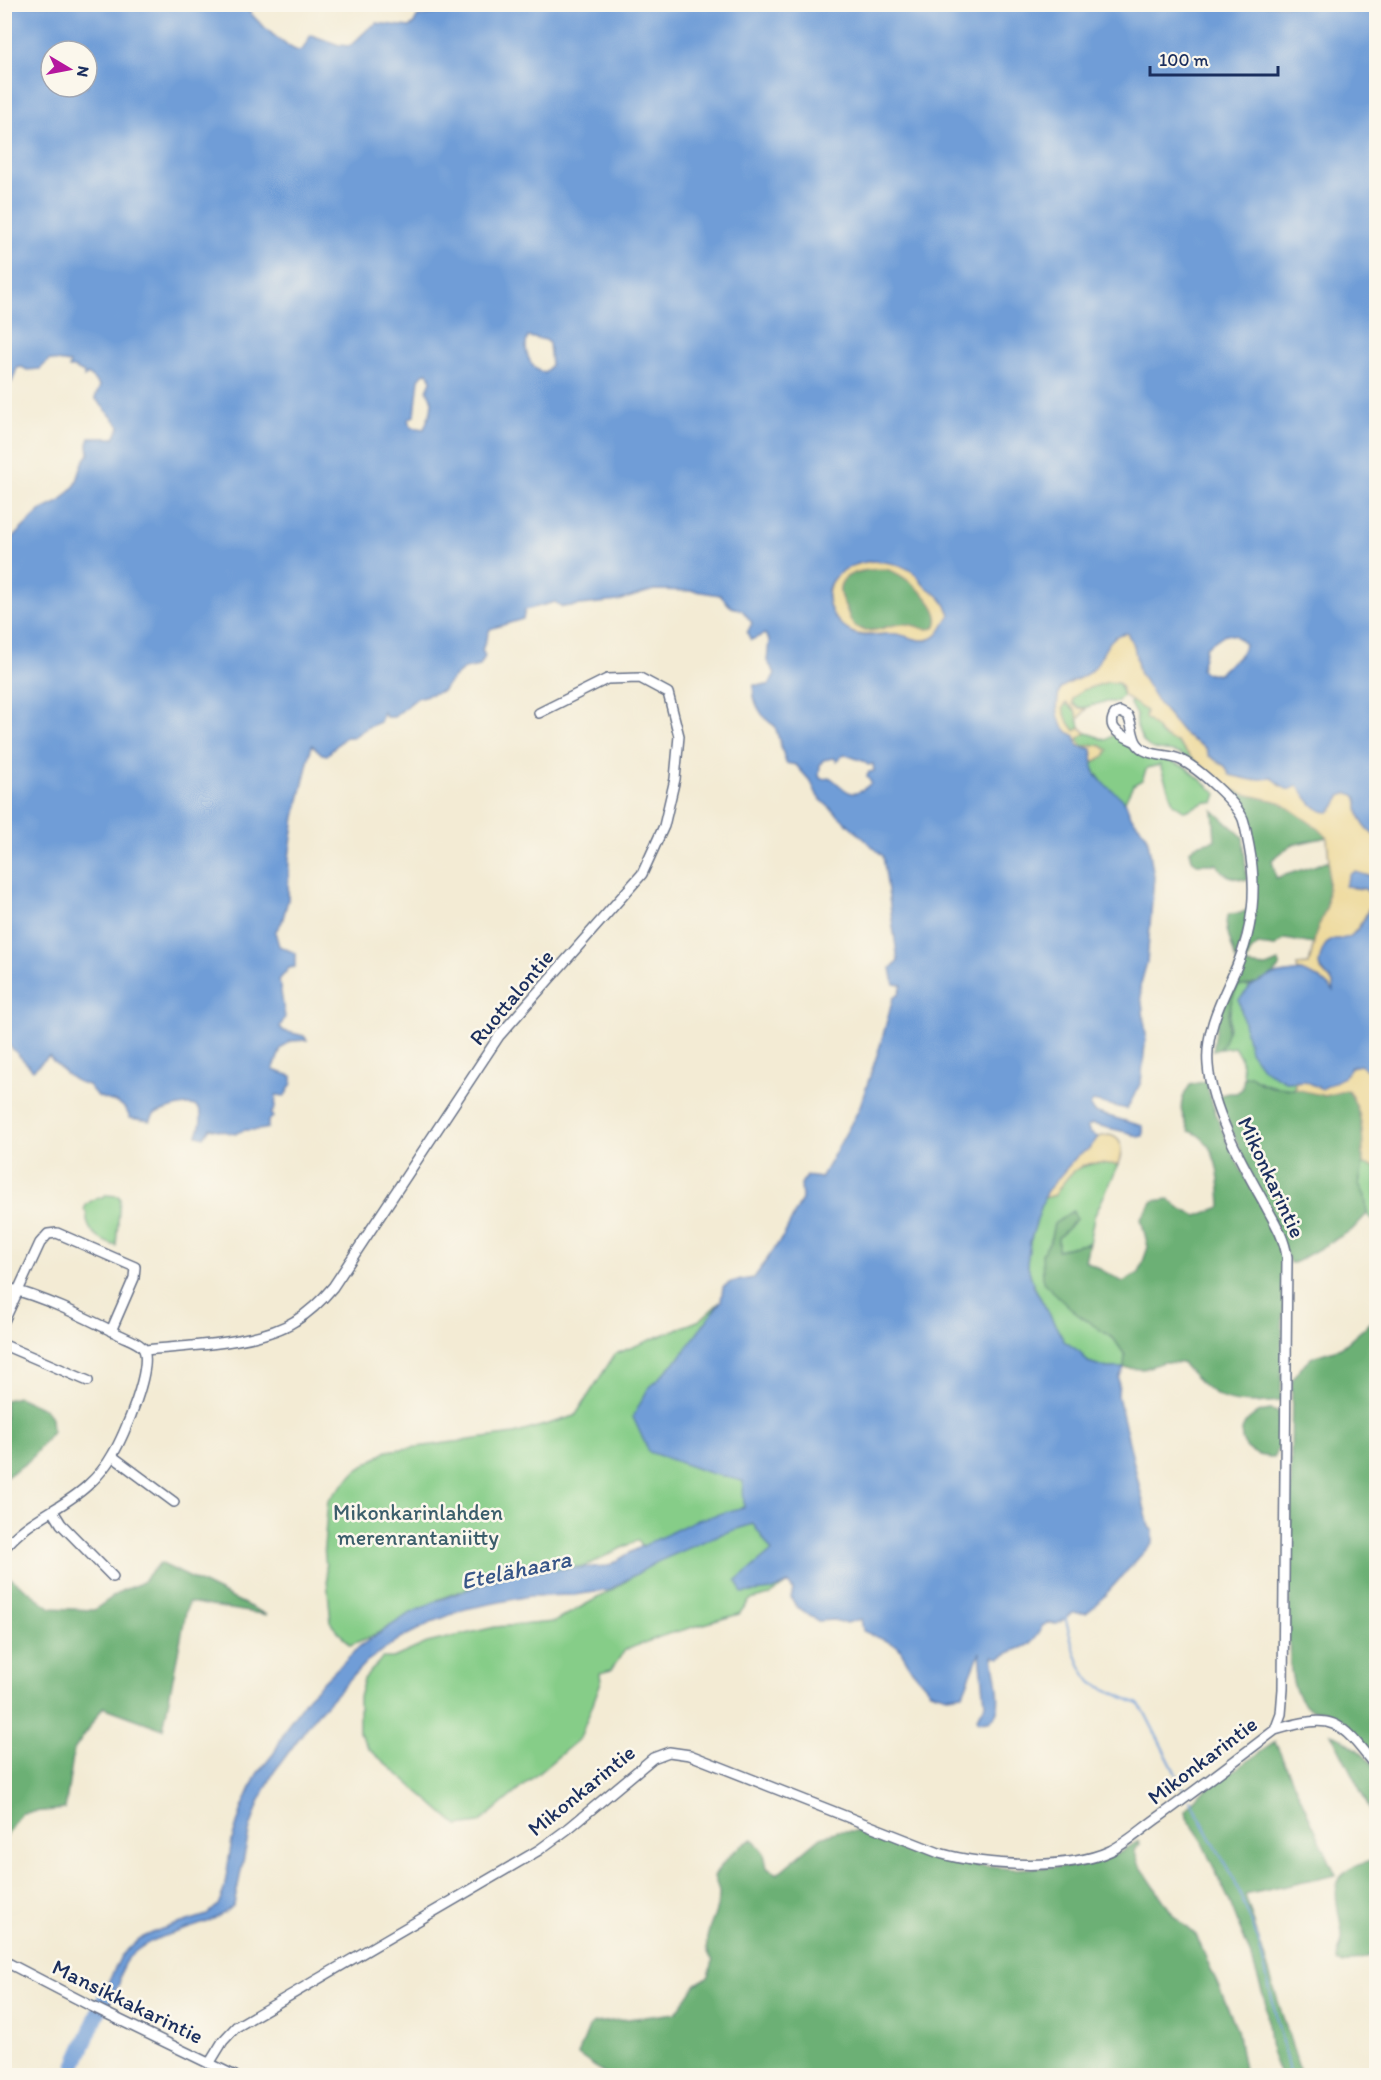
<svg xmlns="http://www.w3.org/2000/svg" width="1381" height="2080" viewBox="0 0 1381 2080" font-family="Itim,sans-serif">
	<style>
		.green { fill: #86cd88; stroke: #507e73; stroke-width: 1.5 }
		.forest { fill: #6cb074; stroke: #447069; stroke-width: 1.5 }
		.sand { fill: #eeda9e; stroke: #84847e; stroke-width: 1.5; fill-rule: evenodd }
		.water { fill: #6f9dd7; stroke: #45669a; stroke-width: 1.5; fill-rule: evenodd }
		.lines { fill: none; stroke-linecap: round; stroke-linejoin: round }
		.stream { stroke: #6f9dd7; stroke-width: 2 }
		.river { stroke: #6f9dd7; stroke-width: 15 }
		.minor-casing { stroke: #677187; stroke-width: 12 }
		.minor { stroke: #fff; stroke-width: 9 }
		.labels { text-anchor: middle; stroke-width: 5; stroke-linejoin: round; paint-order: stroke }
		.street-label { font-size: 22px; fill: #1b2f5e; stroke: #fbf7ec }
		.park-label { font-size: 22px; fill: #3b5e6b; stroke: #fbf7ec }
		.water-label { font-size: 24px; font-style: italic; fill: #385688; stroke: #fbf7ec }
	</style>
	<rect width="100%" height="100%" fill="#fbf7ec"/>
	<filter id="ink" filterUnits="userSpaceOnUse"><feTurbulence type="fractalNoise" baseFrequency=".0167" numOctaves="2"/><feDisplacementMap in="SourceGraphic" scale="12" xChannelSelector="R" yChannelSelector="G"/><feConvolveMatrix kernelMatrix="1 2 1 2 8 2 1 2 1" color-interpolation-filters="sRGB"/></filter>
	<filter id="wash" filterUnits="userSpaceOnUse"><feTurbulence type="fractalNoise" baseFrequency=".008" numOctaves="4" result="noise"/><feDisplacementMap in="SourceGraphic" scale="24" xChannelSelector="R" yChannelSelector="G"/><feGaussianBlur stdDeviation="1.35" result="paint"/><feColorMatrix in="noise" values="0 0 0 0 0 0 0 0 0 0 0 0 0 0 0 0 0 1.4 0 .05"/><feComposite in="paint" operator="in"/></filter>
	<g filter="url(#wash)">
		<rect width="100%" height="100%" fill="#f3ebd4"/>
		<path class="green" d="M1108,682C1124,683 1117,684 1123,695L1117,702C1112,702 1106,701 1101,703C1089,705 1084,712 1072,703V698L1082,690Z
			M1131,700L1146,711V718L1155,725L1160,735L1177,742L1190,756L1223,784L1240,793L1237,798C1218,784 1201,766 1180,754C1171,749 1158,753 1148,746C1141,741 1135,726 1137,717L1130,704Z
			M1066,703L1077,713L1080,727L1078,731H1075L1067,720L1063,708Z
			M1086,733C1094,734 1099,738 1106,740L1115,734L1124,739L1132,749L1140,754L1154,756L1186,767L1217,794L1214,803L1206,802L1185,811L1173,803L1160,765L1147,768L1142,780L1133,785L1125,801C1110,789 1098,781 1091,763L1105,756L1100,745L1082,746L1077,739Z
			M1273,975L1291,1082H1295V1089C1278,1087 1265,1087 1251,1076L1244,1077L1240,1056L1234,1047L1220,1049L1229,1028L1231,1002L1238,986H1251Z
			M1096,1163L1119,1164L1094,1217L1089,1243L1057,1250L1058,1238L1076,1219L1072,1211L1054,1224L1050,1242L1042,1254L1077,1314L1114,1339L1125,1355L1124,1368H1107L1088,1362L1080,1352L1064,1341L1033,1284L1027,1263L1030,1242L1044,1198L1055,1195C1069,1172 1070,1169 1096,1163Z
			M1363,1164L1376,1167V1224L1367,1214L1365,1196L1359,1184Z
			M105,1195L118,1196L120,1198L116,1246C100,1241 85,1232 87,1213L84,1210C86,1202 96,1197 104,1198Z
			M721,1301L708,1319L722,1449L771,1520L781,1586L788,1583L770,1595L750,1600L739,1614L662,1636L625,1650L611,1670L600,1673L601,1682L580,1738L479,1823L458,1826L369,1749L359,1732V1697L364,1679L382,1658H393L427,1643L495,1627L554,1622L619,1586L652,1563L638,1540L585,1566L548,1570L529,1568L515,1571L439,1599L374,1635L350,1645L331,1623L324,1547L328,1500L357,1470L387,1451L514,1434L575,1416L615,1354L700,1320Z"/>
		<path class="forest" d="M875,569C880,569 885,568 889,570C907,575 945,607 936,627C925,634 916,624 905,624C889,623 875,635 858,628C849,624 850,618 847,609C845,604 840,599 840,592C838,573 862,571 875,569Z
			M1240,793L1280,802L1319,828L1327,837L1291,845L1272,860L1276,878L1329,861L1327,906L1313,944L1285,939L1274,947L1258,945L1251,951L1245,965L1266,967L1278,962L1280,966C1270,980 1255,986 1238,986C1236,991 1233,995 1232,1000C1226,1017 1231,1034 1220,1049L1213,1050L1218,1019L1255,916L1246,821L1237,798Z
			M1213,810L1243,837L1247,880C1234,878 1223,877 1217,864H1197L1192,859L1190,851L1194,846L1215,840Z
			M1249,909L1248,919L1236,960L1227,930L1226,921L1229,914L1241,913Z
			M1251,1076L1260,1083L1272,1087L1304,1090L1325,1096L1346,1090L1354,1098L1360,1118L1363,1138V1164L1359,1184L1365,1196L1367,1214L1352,1230L1294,1263H1290L1217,1096L1228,1093H1236L1242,1089L1244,1077Z
			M1206,1081C1214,1115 1229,1148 1246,1179C1261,1206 1280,1232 1284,1263L1281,1401C1230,1406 1217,1403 1182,1363L1163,1362L1143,1369L1124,1368L1125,1355L1114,1339L1077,1314L1043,1282L1042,1254L1050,1242L1054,1224L1073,1211L1076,1219L1058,1238V1250L1089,1243L1085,1261L1123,1282L1139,1273L1148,1247L1141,1219L1153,1201L1169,1199L1179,1208L1197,1216L1221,1207C1220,1181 1218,1139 1189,1131C1180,1111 1177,1104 1190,1085Z
			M1376,1318V1758C1364,1741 1352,1725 1334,1714C1327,1710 1319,1712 1311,1709C1289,1697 1290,1661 1289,1640L1292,1380L1302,1367L1312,1357L1341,1348Z
			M18,1397L44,1409L51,1417L52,1432L30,1460L5,1478V1400Z
			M1270,1410L1279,1412C1280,1428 1283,1444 1274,1457C1231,1457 1232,1415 1270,1410Z
			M160,1563L267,1615L188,1602L163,1729L103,1707L74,1750L65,1809L22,1813L5,1838V1581L8,1576L51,1608L94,1610L121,1591L141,1583Z
			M1331,1733C1345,1739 1372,1758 1376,1773C1379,1782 1376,1810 1376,1821Z
			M1275,1742L1336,1875L1245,1895L1301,2075H1280L1271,2052L1266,2005L1253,1962L1229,1900L1198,1834L1187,1818L1186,1810L1198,1795Z
			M838,1831H865L928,1856L970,1865L1012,1869L1073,1866L1110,1857L1139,1841L1140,1844L1134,1850L1139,1864L1174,1916L1196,1935L1237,2029L1245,2075L608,2076L578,2055L589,2027L595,2023L676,2013L696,1984L709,1976L713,1961C696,1939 718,1920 719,1896C720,1890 716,1883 714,1877C723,1860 735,1848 753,1839L764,1853L767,1868L777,1874L821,1837Z
			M1376,1859V1954L1342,1965L1337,1961C1337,1952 1342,1946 1342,1938C1343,1916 1324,1883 1350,1869C1358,1864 1368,1862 1376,1859Z"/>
		<path class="sand" d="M874,561C887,561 905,565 916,574C919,578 921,583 925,586C939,596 942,596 950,614C944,631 934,644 913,639C907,638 902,635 895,634C882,632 868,638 854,633C832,626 819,594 836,576C845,566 861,562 874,561ZM886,569C905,574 945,606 936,627C925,633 916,624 905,624C889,623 875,635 860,629C851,625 850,619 847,611C845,605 841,600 840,594C836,570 871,569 886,569Z
			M1127,633L1134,645L1139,672L1157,701L1186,736L1206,748L1209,755L1225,766L1230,775L1252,780L1272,777L1277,780L1280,786H1297L1337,804L1340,796L1348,793L1355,795C1360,801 1357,806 1359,814C1362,825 1368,830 1376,837V878L1355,872L1352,888L1365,889L1373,896C1366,926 1340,947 1321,970L1333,983L1334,991L1320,979L1301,971H1298L1297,965L1309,964L1316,933L1327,906L1329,861L1327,837L1319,829L1280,802L1240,793L1223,784L1190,756L1177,742C1162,740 1157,726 1145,718L1146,711L1123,695L1121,685L1118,683L1108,682L1082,690L1073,698V704L1078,708L1086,709L1078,720C1077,711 1074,708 1066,703L1063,708L1067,720L1075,731L1080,727L1086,733L1078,739L1082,746L1100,745L1108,750L1105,756L1091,763L1093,753L1089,748L1077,746C1074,740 1069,736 1065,731C1055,719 1056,700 1061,688C1068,683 1077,681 1083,676C1098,664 1105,634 1127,633Z
			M1360,1065L1376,1076V1167L1363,1164C1363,1139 1364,1110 1347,1090L1325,1096L1295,1089V1082L1343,1077L1351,1067Z
			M1109,1135C1124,1138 1124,1152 1119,1164C1112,1165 1106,1163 1099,1163C1077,1162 1066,1177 1055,1195L1044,1198L1046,1192L1078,1155L1089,1149L1098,1137Z"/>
		<path class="water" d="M451,4L1376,5V837C1368,830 1362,825 1359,814C1357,806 1360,801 1355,795L1348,793L1340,796L1337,804L1329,812C1315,812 1307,799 1300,788L1297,786C1284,795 1282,783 1272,778L1252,780L1230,775L1225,766L1209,756L1206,748L1186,736L1157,701L1139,672L1134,645L1127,633C1108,634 1104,654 1095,667C1088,677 1071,680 1061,688C1054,705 1056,728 1075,736L1078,746L1092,749C1093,758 1091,764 1095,773C1104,790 1128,794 1129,814L1147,835L1154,877L1147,962L1140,987L1146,1035L1141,1082L1127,1109L1093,1101L1090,1107L1094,1112L1143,1126V1136L1138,1137L1130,1133L1092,1124L1087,1127L1090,1133L1098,1137L1089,1149L1078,1155L1046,1192L1030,1242L1027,1263L1033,1285L1064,1341L1080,1352L1088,1362L1107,1368H1124L1119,1378L1118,1396L1149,1527L1153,1531V1542L1096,1605L1086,1613H1073L1057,1624L1048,1623L1042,1626C1033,1651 1019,1645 1000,1658L993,1656C995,1671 1007,1716 988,1721C984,1722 981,1721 978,1721L977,1717L983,1709L985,1703L980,1652L963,1694L947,1696L930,1691L912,1670L898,1646L863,1631L861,1619L846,1623L833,1620L818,1621L797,1607L791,1598L793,1590L788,1583L773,1590L742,1593L736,1581L772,1551L753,1524L721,1534L657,1562L609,1590L574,1595L529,1596L465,1609L435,1621L401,1638L366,1662L316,1715L274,1772L260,1800L250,1828L234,1905C203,1935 152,1927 125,1962C121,1968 121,1976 119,1984C115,1992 110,2000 105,2008L98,2004L121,1956L139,1939L159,1930L207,1915L218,1905L224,1890L232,1840L242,1808L257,1774L274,1753L289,1723L308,1697L360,1646L407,1615L439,1600L502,1577L528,1571L608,1566L633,1551L694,1521L744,1507L743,1481L710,1473L649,1452L633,1417L648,1389L680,1357L721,1301L723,1287L731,1282L754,1278L784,1235L802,1199L801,1184L806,1176L821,1178L859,1109L881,1043L893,998L899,994L902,985L894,984L891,968L898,961L883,856L818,797L811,782L796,765L786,763L775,726C762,719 751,700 754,685H769L775,673L767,661L769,640L765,634L751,640L747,633L752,623L742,610L731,607L720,595L695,591L654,590L618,601L562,607L555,602L525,610L523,619L490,629L482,650L485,656L480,666L464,669L451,680L442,691L417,698L394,717H386L383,712L380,722L368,727L353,737H346L342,740L327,755L322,754L312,745L295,817L289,858L288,900L282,922L275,932L279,946L295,953V967L289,968L279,980L285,1017L280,1027L284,1031L304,1036L307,1040L290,1041L281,1049L273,1070L292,1076V1083L285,1096L276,1095L275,1108L271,1114L273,1117L268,1121V1128C255,1133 248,1126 235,1134L210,1128L204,1137L197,1135C213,1092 178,1105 154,1114L150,1121L130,1118C122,1098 113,1104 98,1096C94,1094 91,1088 88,1085C71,1082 60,1068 49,1056L33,1070L5,1041L4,546L40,511L61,501L76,484L83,462L89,454L88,444L90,438H114L120,426L95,398L100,386L88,374L84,377V373L74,368H69L70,363L49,360L40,369L27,370L22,367L17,368L12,382L5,385V5H246C250,17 286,48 299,51L303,49L311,35L339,45L350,46L369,28L377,23L409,27L413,25L418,16L447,12ZM51,51H87V87H51ZM528,337L546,340L549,343L551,365L545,373C531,371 522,350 528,337ZM428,372L431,381L427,390L432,401L431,411L424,429L411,427L408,420L415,415L419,379L423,374ZM871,561C885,561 905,564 916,575C920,578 921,583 925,586C939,596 943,598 950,614C949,618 946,621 944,625C931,650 917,638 897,634C882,632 865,640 851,632C832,622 817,592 837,575C846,567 859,563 871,561ZM1225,634L1234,635L1245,644C1243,659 1228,662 1220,673C1214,675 1205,675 1201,669L1206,647ZM846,755L863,761L868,765L873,764L874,771L869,772L867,776L871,783C850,802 848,791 831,778L821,779L819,776L820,765L823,760L834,758L837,761L842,756Z
			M1355,872L1376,878V1076L1360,1065L1351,1067L1344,1077L1322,1089L1305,1081L1287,1082L1263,1069L1250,1051L1239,1000L1251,986L1273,975L1301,971L1320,979L1334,991L1333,983L1319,966C1320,955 1323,941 1335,939C1339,939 1345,939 1349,937C1361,930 1370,910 1373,897L1365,889L1345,886L1350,874Z"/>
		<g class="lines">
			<path class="stream" d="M1065,1616C1071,1639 1076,1665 1092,1683L1138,1704L1144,1711L1184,1790
				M1190,1800L1235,1882L1258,1939L1290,2076"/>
			<path class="river" d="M75,2076V2065L106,1995"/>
		</g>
	</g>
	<g filter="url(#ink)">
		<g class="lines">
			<g class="minor-casing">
				<path id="minor" d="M4,1287C44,1297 82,1316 118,1334C125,1338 136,1341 142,1347C156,1362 123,1438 113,1454C107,1465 97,1477 87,1486C62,1509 25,1521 4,1549
					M4,1321L40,1243L48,1234L57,1233L135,1267L134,1278L111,1331
					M4,1345L88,1381
					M144,1350C187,1346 259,1344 295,1321C310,1312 322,1300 333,1287L499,1036L642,874L664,826L675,779L679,736L668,693L640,678L607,679L539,713
					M112,1456L174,1502
					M53,1511L61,1524L113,1577
					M1275,1730C1335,1712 1340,1721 1376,1767
					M4,1961L91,2006L235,2076
					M209,2064L223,2041L236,2027L539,1850L569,1828L653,1758L669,1752L690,1755L939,1853C984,1866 1066,1871 1110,1851C1127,1843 1143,1828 1159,1817C1198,1789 1237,1759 1275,1730L1281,1714L1283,1689L1287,1257C1284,1235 1272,1218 1262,1199C1241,1162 1211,1107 1208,1065C1205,1029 1223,998 1237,966C1254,926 1257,888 1249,846C1247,837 1246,828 1243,819C1236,802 1198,768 1181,760C1168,753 1145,758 1136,742C1132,734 1132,724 1128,716L1120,712L1115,714C1105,730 1124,736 1136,742"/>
			</g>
			<use href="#minor" class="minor"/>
		</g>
	</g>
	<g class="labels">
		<g class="street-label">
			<text transform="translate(511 997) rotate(-50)" y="8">Ruottalontie</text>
			<text transform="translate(1272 1177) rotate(65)" y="8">Mikonkarintie</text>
			<text transform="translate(1202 1760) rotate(-37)" y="8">Mikonkarintie</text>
			<text transform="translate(581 1790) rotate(-39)" y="8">Mikonkarintie</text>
			<text transform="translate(128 2001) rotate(26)" y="8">Mansikkakarintie</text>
		</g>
		<g class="park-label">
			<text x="418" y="1520">Mikonkarinlahden<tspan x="418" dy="25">merenrantaniitty</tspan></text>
		</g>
		<g class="water-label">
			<text transform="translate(516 1570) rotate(-12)" y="8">Etelähaara</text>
		</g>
	</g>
	<rect width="1381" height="2080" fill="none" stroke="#fbf7ec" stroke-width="24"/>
	<g transform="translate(69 69) rotate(100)"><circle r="28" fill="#fbf7ec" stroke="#a1a7b3" stroke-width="1.5"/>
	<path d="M0-4.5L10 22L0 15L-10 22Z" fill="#b5179e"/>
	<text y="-9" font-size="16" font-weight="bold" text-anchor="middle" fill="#1b2f5e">N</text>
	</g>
	<path d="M1150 66v9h128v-9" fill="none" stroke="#1b2f5e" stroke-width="3"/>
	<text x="1159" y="66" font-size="18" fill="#1b2f5e" stroke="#fbf7ec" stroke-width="4.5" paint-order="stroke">100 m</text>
</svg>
